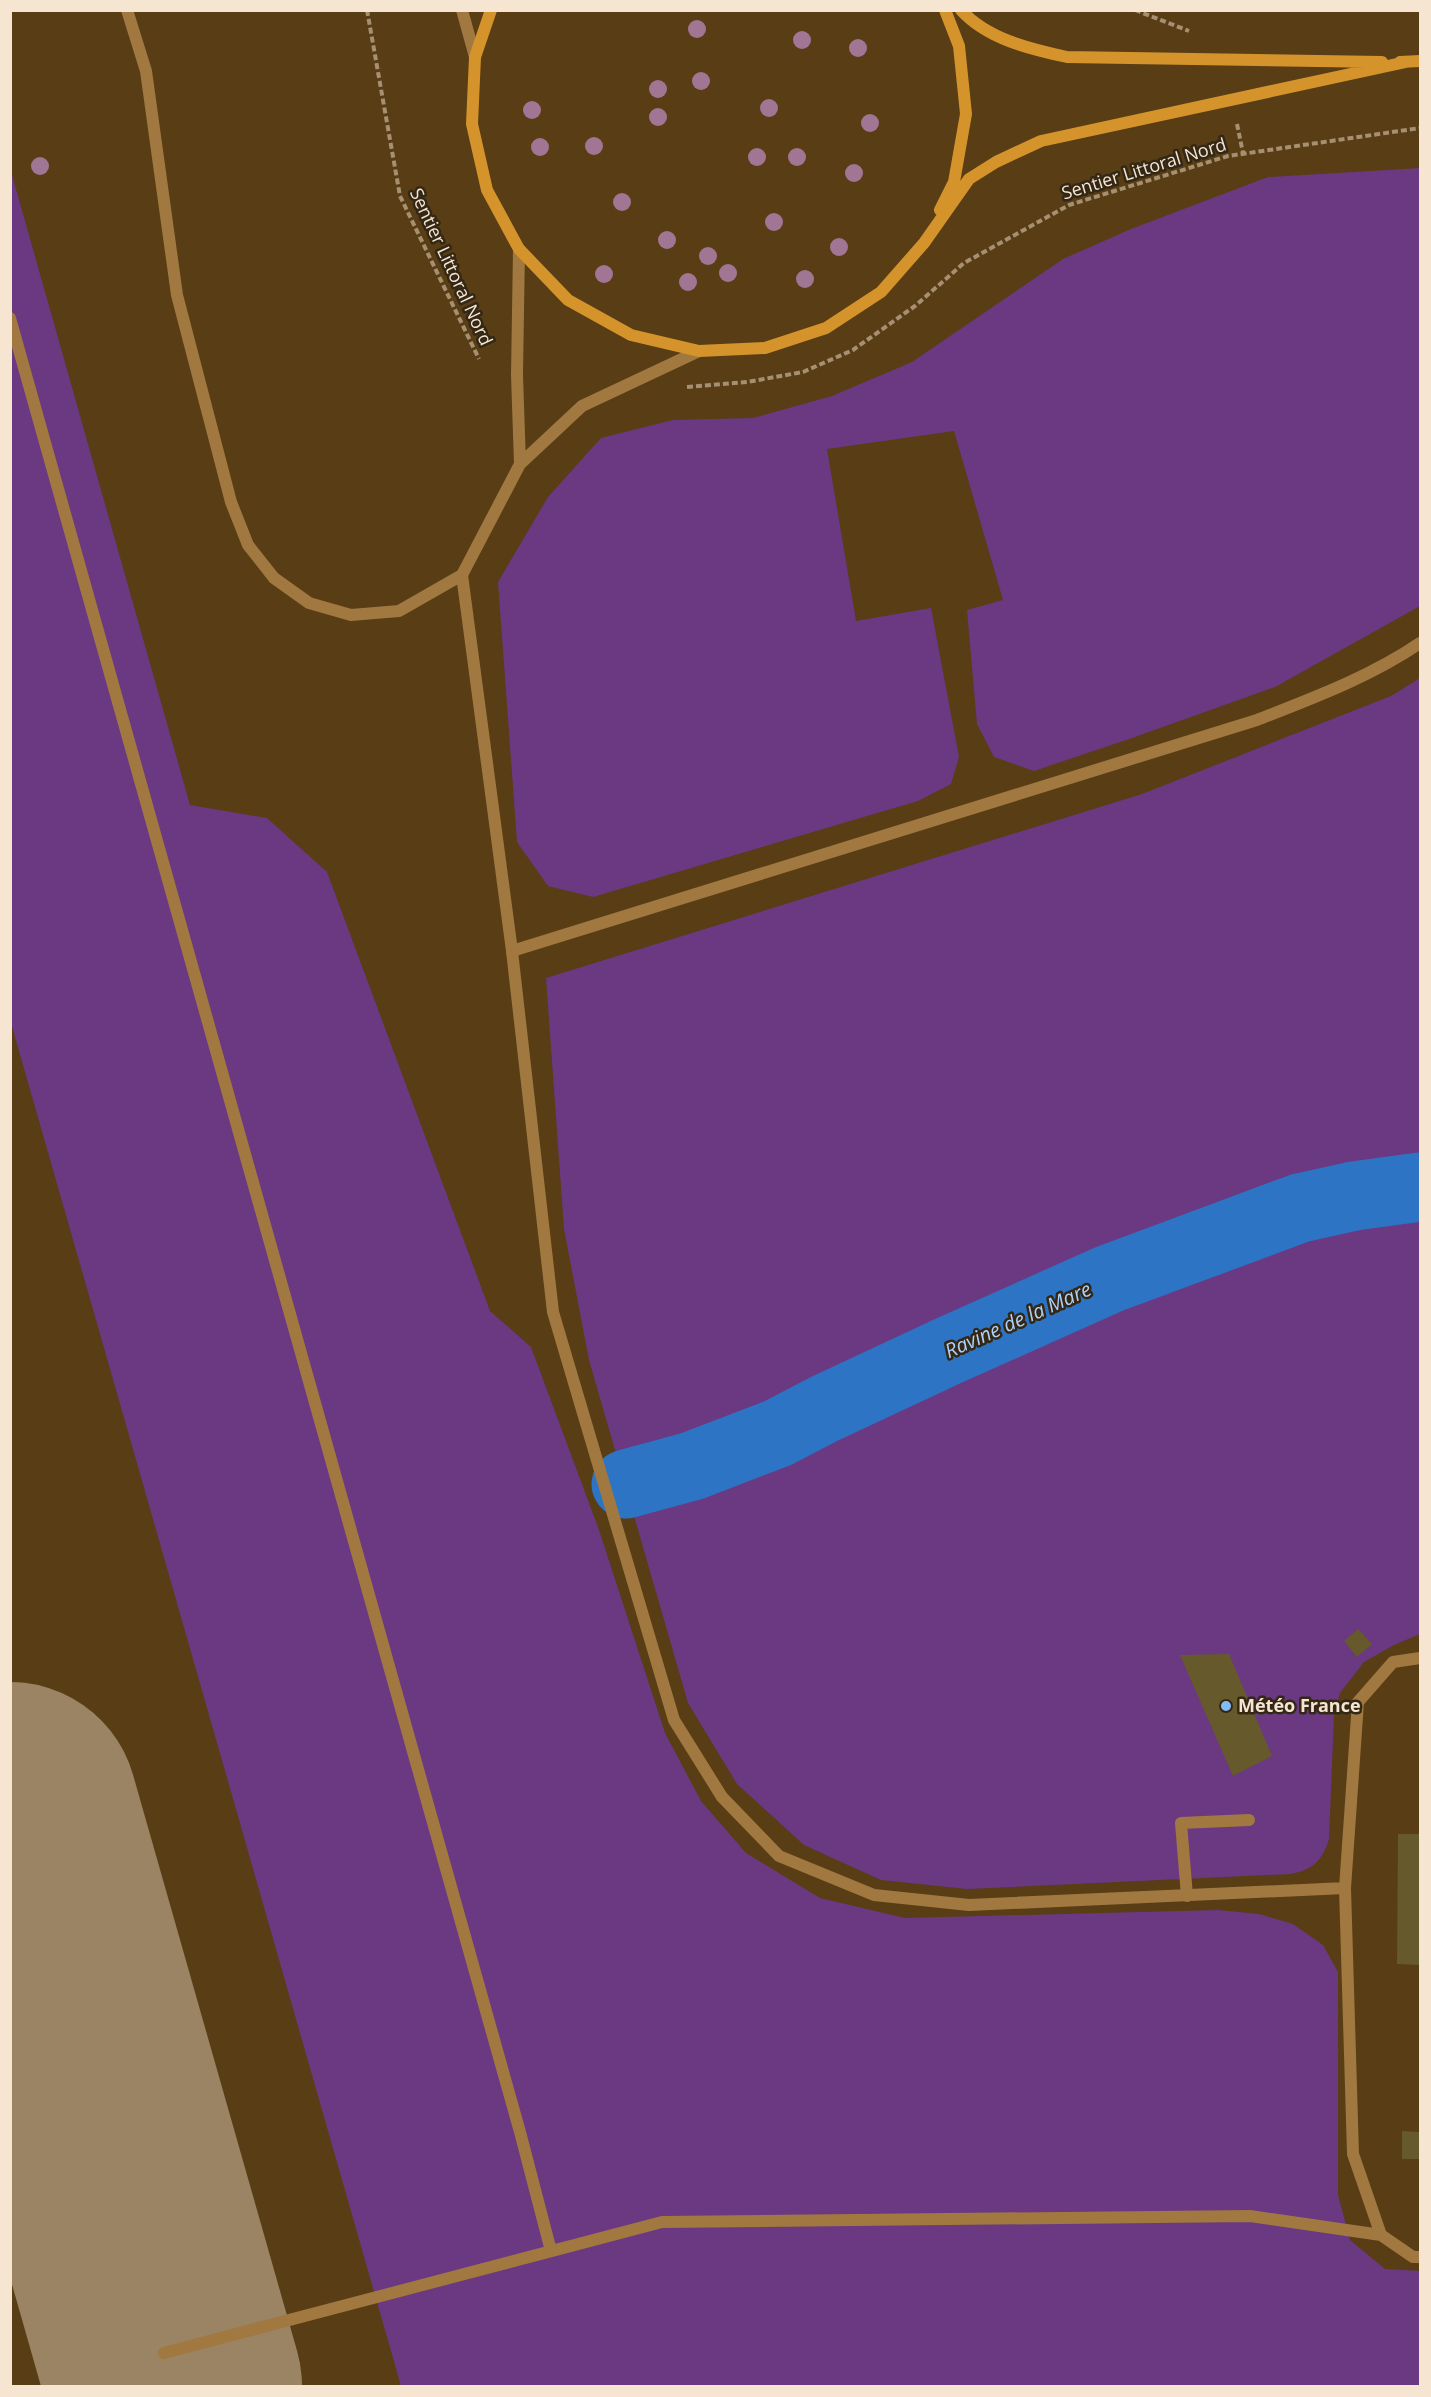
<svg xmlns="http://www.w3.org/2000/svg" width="1431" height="2397" viewBox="0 0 1431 2397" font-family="'Open Sans',sans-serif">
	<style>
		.green { fill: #6a3982 }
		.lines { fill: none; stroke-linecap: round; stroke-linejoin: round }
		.river { stroke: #2d75c4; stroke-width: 69 }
		.runway { stroke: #9a8464; stroke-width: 256 }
		.building { fill: #66592c }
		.path { stroke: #a69072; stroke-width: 4; stroke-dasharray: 6 3; stroke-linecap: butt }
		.lane { stroke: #a1783f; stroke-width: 12 }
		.street { stroke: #a1783f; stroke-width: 12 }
		.secondary { stroke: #d5932c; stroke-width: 12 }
		.tree { fill: #a17594 }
		.poi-dot { fill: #85bbfb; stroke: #332716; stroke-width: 2 }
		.labels { text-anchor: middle; stroke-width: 5; stroke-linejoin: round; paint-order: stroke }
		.street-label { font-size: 18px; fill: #f6e5d1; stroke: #332716 }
		.poi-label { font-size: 18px; font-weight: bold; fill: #f6e5d1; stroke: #332716; text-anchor: start }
		.water-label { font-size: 20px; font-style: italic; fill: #aed1fa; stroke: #332716 }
	</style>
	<rect width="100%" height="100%" fill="#583d15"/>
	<path class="green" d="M10,168L190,805L267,818L327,872L490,1311L531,1347L599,1530L665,1733L701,1801L746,1853L820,1898L905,1918L1218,1910L1259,1914L1293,1924L1323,1945L1338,1972V2195L1350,2240L1385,2269L1420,2271V2386H401L11,1023Z
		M1420,168V606L1275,687L1132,738L1034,771L994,757L977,724L967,610L1003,600L954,431L827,449L856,621L931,608L959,757L951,784L918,801L593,897L548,886L517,842L498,582L548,497L601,438L673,420L753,418L832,396L912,362L1063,259L1131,229L1268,177Z
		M1420,678V1634L1392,1646L1364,1662L1340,1693L1334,1715L1329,1839C1322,1861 1313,1870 1290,1874L967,1889L881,1880L804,1845L737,1784L688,1703L589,1360L564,1229L546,978L1142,794L1391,696Z"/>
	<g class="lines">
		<path class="river" d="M626,1484L692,1466L778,1433L824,1409L948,1351L1109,1279L1300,1208L1354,1196L1420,1187"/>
		<path class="runway" d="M10,1810L174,2386"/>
	</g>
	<path class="building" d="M1358,1629L1372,1644L1357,1657L1344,1641Z
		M1229,1654L1272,1756L1233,1776L1180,1655Z
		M1398,1834H1420V1965L1397,1964Z
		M1402,2131L1420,2132V2159H1402Z"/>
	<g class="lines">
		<path class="path" d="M367,10L400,196L479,359
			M1135,10L1189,31
			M1237,124L1243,153
			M687,387L747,382L803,372L853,350L915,306L964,263L1069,205L1228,156L1420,128"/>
		<path class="lane" d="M462,10L475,57
			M10,318L520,2132L551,2251
			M512,951L1257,720C1313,698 1370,677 1420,643
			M1345,1888L1353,2154L1381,2235
			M1187,1896L1181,1823L1249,1820
			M164,2353L662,2222L1250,2216L1381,2235L1413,2257H1420"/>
		<path class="street" d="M127,10L146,71L177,295L231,502L248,545L274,578L309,603L351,615L399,611L462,575L520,464L582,406L699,351
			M519,249L517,375L520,464
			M462,575L512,951L553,1312L674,1720L722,1797L779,1856L874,1895L969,1905L1345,1888L1358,1702L1393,1662L1420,1658"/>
		<path class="secondary" d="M491,10L475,57L472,124L487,190L519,249L568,300L631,335L699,351L765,348L826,328L881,292L924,243L969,179L996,162L1041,141L1406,62
			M961,10C987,39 1030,49 1067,57L1382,62
			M1400,62L1420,61
			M940,210L954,182L966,114L959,46L945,10"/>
	</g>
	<g class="tree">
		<circle cx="697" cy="29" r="9"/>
		<circle cx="802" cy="40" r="9"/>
		<circle cx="858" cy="48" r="9"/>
		<circle cx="701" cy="81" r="9"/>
		<circle cx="658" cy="89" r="9"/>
		<circle cx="769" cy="108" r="9"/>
		<circle cx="532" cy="110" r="9"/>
		<circle cx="658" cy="117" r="9"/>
		<circle cx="870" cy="123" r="9"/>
		<circle cx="594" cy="146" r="9"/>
		<circle cx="540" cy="147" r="9"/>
		<circle cx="757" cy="157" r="9"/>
		<circle cx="797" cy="157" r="9"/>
		<circle cx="40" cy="166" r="9"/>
		<circle cx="854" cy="173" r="9"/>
		<circle cx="622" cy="202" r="9"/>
		<circle cx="774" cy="222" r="9"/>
		<circle cx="667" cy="240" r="9"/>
		<circle cx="839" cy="247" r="9"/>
		<circle cx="708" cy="256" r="9"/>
		<circle cx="728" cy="273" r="9"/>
		<circle cx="604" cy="274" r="9"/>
		<circle cx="805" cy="279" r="9"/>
		<circle cx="688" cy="282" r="9"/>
	</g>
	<circle class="poi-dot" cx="1226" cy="1706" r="6"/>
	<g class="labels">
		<g class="street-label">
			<text transform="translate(1144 169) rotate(-17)" y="6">Sentier Littoral Nord</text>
			<text transform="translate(451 267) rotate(65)" y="6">Sentier Littoral Nord</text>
		</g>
		<g class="poi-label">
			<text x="1238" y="1712">Météo France</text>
		</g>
		<g class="water-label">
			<text transform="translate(1018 1320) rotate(-24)" y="7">Ravine de la Mare</text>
		</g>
	</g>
	<rect width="1431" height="2397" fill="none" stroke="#f6e5d1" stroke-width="24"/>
</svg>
